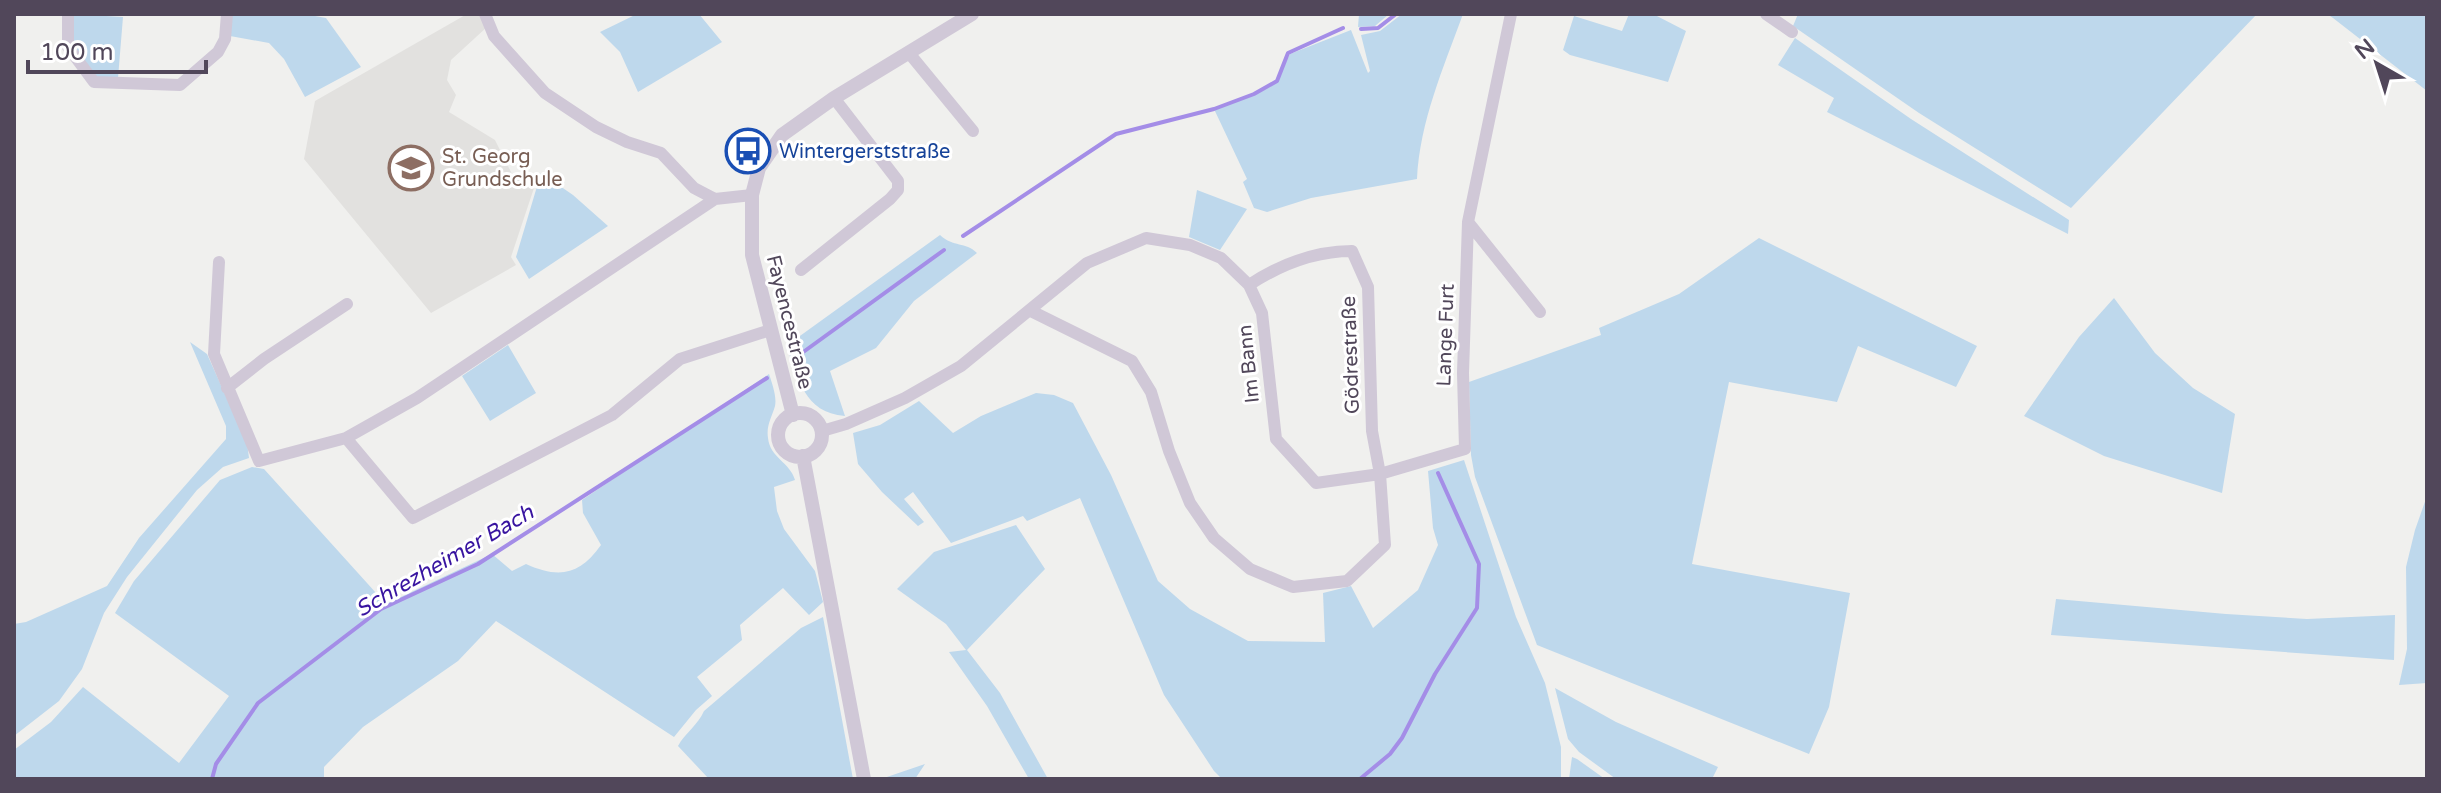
<svg xmlns="http://www.w3.org/2000/svg" width="2441" height="793" viewBox="0 0 2441 793" font-family="'Varela Round',sans-serif">
	<style>
		.education { fill: #e2e1df }
		.green { fill: #bed8ec }
		.lines { fill: none; stroke-linecap: round; stroke-linejoin: round }
		.stream { stroke: #a48de7; stroke-width: 4 }
		.minor { stroke: #d0c8d7; stroke-width: 12 }
		.tertiary { stroke: #d0c8d7; stroke-width: 14 }
		.labels { text-anchor: middle; stroke-width: 6; stroke-linejoin: round; paint-order: stroke }
		.transit-label { font-size: 20px; fill: #164399; stroke: #fff; text-anchor: start }
		.education-label { font-size: 20px; fill: #785e54; stroke: #fff; text-anchor: start }
		.street-label { font-size: 20px; fill: #51475a; stroke: #fff }
		.water-label { font-size: 22px; font-style: italic; fill: #3814a0; stroke: #fff }
	</style>
	<rect width="100%" height="100%" fill="#f0f0ee"/>
	<path class="education" d="M467,14H481L487,27L451,60L447,80L456,95L449,112L495,140L514,178L536,182L511,257L516,265L431,313L304,159L315,101Z"/>
	<path class="green" d="M74,14L123,17L118,78H97L72,46Z
		M231,14H314L315,16L326,18L361,67L305,97L284,59L269,43L230,36Z
		M637,14H699L722,42L638,92L620,52L600,32Z
		M1359,14H1389L1375,26L1358,27Z
		M1402,14H1463C1443,69 1420,121 1417,179L1311,198L1267,212L1254,208L1243,182L1247,179L1214,109L1246,98L1276,81L1290,54L1351,30L1368,73L1370,71L1361,35L1380,31Z
		M1629,14H1653L1686,31L1668,82L1570,55L1563,50L1574,16L1622,31Z
		M1798,14H2257L2071,208L1919,113L1793,26Z
		M2327,14H2427V91L2333,18Z
		M1795,38L1911,119L2069,220L2068,234L1827,112L1834,98L1778,65Z
		M541,173L573,195L608,226L529,279L516,257Z
		M1197,190L1247,209L1220,250L1189,237Z
		M940,235C954,248 965,241 977,253L914,301L876,348L830,371L845,416C803,412 800,380 786,346Z
		M1759,238L1977,346L1956,387L1858,346L1837,402L1729,382L1692,564L1850,593L1829,707L1809,754L1537,645L1475,477L1471,455L1469,382L1601,335L1599,328L1679,294Z
		M2114,298L2155,353L2193,388L2235,414L2222,493L2104,456L2024,416L2079,337Z
		M190,342L207,354L247,443L249,458L223,467L197,490L127,577L104,613L82,669L59,701L14,736V624L26,622L107,586L139,538L226,439V426Z
		M508,345L536,393L490,421L462,376Z
		M769,374C772,383 777,397 775,406C772,417 766,425 768,438C770,458 790,462 795,480L774,487L777,511L784,529L815,571L823,602L809,615L783,588L740,625L742,640L697,677L712,696L696,710L674,737L496,621L458,661L363,727L324,767V779H14V750L51,722L83,687L179,763L229,696L115,613L134,581L220,480L252,467L264,469L386,604L492,554L512,571L526,564C559,579 580,575 601,545L583,513L582,500Z
		M1036,393L1054,395L1073,403L1111,475L1158,581L1190,609L1248,641L1325,642L1323,593L1351,586L1373,628L1418,590L1438,545L1433,528L1428,471L1464,460L1516,617L1545,683L1561,747V779H1222L1214,771L1164,695L1080,498L1027,521L1023,516L951,543L913,492L904,499L924,522L918,526L882,492L858,464L853,433L880,425L919,401L953,433L981,416Z
		M2427,496V683L2399,685L2407,649L2406,567L2415,530Z
		M1016,525L1045,569L967,650L1000,693L1048,779H1029L987,706L949,652L966,650L946,624L897,589L934,552Z
		M2056,599L2226,614L2307,619L2395,615L2394,660L2051,635Z
		M823,617L853,779H709L678,746C685,733 698,725 704,711L801,628Z
		M1555,688L1616,722L1718,767L1712,779H1616L1579,752L1568,739Z
		M1572,757L1577,759L1605,779H1569Z
		M925,764L915,779H881Z"/>
	<g class="lines">
		<path class="stream" d="M1361,29L1378,28L1396,14
			M963,236L1116,134L1214,109L1254,94L1277,81L1288,53L1343,28
			M795,358L944,250
			M212,779L216,764L258,703L381,609L478,564L767,378
			M1360,779L1390,754L1402,738L1435,674L1477,608L1479,564L1438,473"/>
		<path class="minor" d="M68,14V47L94,82L180,85L218,52L225,39L227,14
			M485,14L494,36L545,93L596,127L627,142L661,153L694,188L715,199
			M1766,14L1792,32
			M909,53L973,131
			M1468,222L1540,312
			M219,262L214,354L259,461L346,438L417,398L715,199L752,195
			M801,270L890,199L898,190V181L834,98
			M1031,311L1132,361L1151,392L1169,451L1190,503L1214,538L1250,569L1293,587L1347,581L1385,545L1380,474L1372,431L1368,287L1352,251C1314,251 1281,264 1249,285
			M227,388L264,359L347,304
			M822,431L846,424L905,398L961,366L1087,263L1146,238L1190,245L1221,258L1249,285L1262,313L1276,439L1316,483L1380,474L1465,449L1463,373L1468,222L1511,14
			M346,438L413,518L612,415L680,359L770,330"/>
		<path class="tertiary" d="M778 435a22 22 0 1 1 44 0a22 22 0 1 1-44 0Z
			M793,415L752,255V195L759,168L782,135L834,98L972,14
			M803,456L864,779"/>
	</g>
	<defs>
		<g id="bus-ring" transform="scale(2.3)"><circle r="9.5" fill="#fff" stroke="#1a4fb4" stroke-width="1.5"/><path d="M-5-6H5V4H4V6H2V4H-2V6H-4V4H-5ZM-3.5-4V0h7V-4ZM-3.5 1.2v1.5H-2V1.2ZM2 1.2v1.5H3.5V1.2Z" fill="#1a4fb4"/></g>
		<g id="school-ring" transform="scale(2.3)"><circle r="9.5" fill="#fff" stroke="#8d6e63" stroke-width="1.5"/><path d="M0-5L7-2L0 1L-7-2ZM-4 1L0 2.5L4 1V4Q0 6-4 4Z" fill="#8d6e63"/></g>
	</defs>
	<g fill-rule="evenodd">
		<use href="#bus-ring" x="748" y="151"/>
		<use href="#school-ring" x="411" y="168"/>
	</g>
	<g class="labels">
		<g class="transit-label">
			<text x="779" y="158">Wintergerststraße</text>
		</g>
		<g class="education-label">
			<text x="442" y="163">St. Georg<tspan x="442" dy="23">Grundschule</tspan></text>
		</g>
		<g class="street-label">
			<text transform="translate(790 322) rotate(76)" y="7">Fayencestraße</text>
			<text transform="translate(1445 335) rotate(-88)" y="7">Lange Furt</text>
			<text transform="translate(1350 355) rotate(-92)" y="7">Gödrestraße</text>
			<text transform="translate(1248 364) rotate(-96)" y="7">Im Bann</text>
		</g>
		<g class="water-label">
			<text transform="translate(444 560) rotate(-30)" y="8">Schrezheimer Bach</text>
		</g>
	</g>
	<rect width="2441" height="793" fill="none" stroke="#51475a" stroke-width="32"/>
	<g transform="translate(2377 64) rotate(321)" stroke="#ffffff" stroke-width="6" paint-order="stroke">
	<path d="M0-6L14 30L0 20L-14 30Z" fill="#51475a"/>
	<text y="-12" font-size="22" font-weight="bold" text-anchor="middle" fill="#51475a">N</text>
	</g>
	<path d="M28 60v12h178v-12" fill="none" stroke="#51475a" stroke-width="4"/>
	<text x="40" y="60" font-size="24" fill="#51475a" stroke="#ffffff" stroke-width="6" paint-order="stroke">100 m</text>
</svg>
